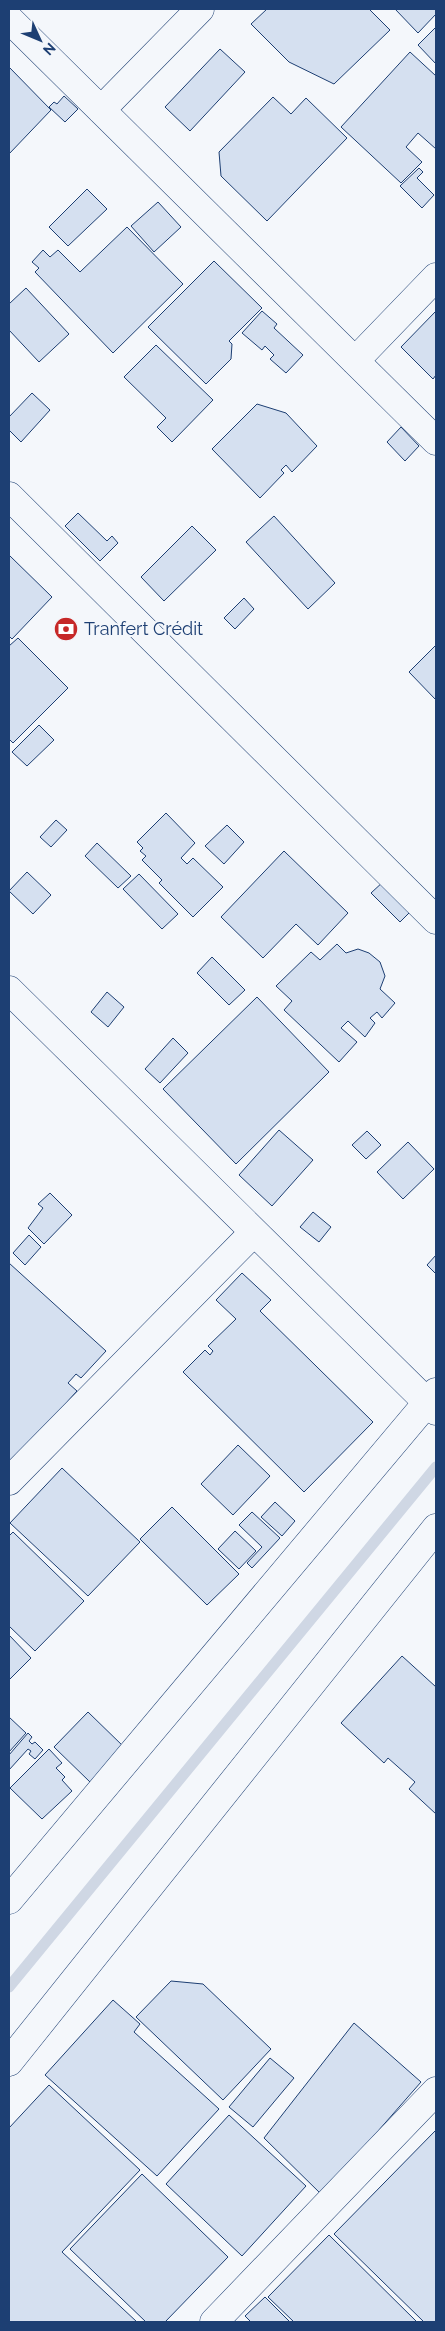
<svg xmlns="http://www.w3.org/2000/svg" width="445" height="2331" viewBox="0 0 445 2331" font-family="Raleway,sans-serif">
	<style>
		.lines { fill: none; stroke-linecap: round; stroke-linejoin: round }
		.stream { stroke: #cfd7e4; stroke-width: 11 }
		.building { fill: #d5e0f0; stroke: #1d3f73 }
		.minor-casing { stroke: #1d3f73; stroke-width: 29 }
		.tertiary-casing { stroke: #1d3f73; stroke-width: 29 }
		.minor { stroke: #f4f7fb; stroke-width: 28 }
		.tertiary { stroke: #f4f7fb; stroke-width: 28 }
		.labels { text-anchor: middle; stroke-width: 4; stroke-linejoin: round; paint-order: stroke }
		.poi-label { font-size: 18px; fill: #1d3f73; stroke: #f4f7fb; text-anchor: start }
	</style>
	<rect width="100%" height="100%" fill="#f4f7fb"/>
	<g class="lines">
		<path class="stream" d="M9,1987L436,1467"/>
	</g>
	<path class="building" d="M267,9H369L390,30L334,84L289,62L251,24Z
		M395,9H436V14L418,33Z
		M436,27V64L418,45Z
		M220,49L245,72L190,131L165,107Z
		M410,52L436,76V149L418,133L406,147L422,162L401,183L341,127Z
		M9,67L51,110L9,154Z
		M64,96L78,109L65,122L49,107L54,102L57,104Z
		M273,97L291,114L306,98L347,138L267,221L221,176L219,152Z
		M419,168L423,172L417,178L434,195L422,208L400,186Z
		M87,189L107,209L68,246L49,227Z
		M158,202L181,227L154,252L131,226Z
		M127,227L183,284L113,353L35,272L39,268L32,262L43,250L50,257L58,250L80,272Z
		M214,261L262,308L229,341L232,344L231,359L206,384L148,327Z
		M26,288L69,334L39,362L9,330V304Z
		M262,311L277,324L274,328L303,355L286,373L270,359L274,355L265,346L262,350L242,333Z
		M436,311V375L433,379L401,347Z
		M156,345L213,400L172,442L157,427L166,418L124,377Z
		M32,393L50,410L21,442L9,430V417Z
		M257,404L286,413L317,446L292,472L286,465L281,470L284,473L260,498L212,449Z
		M401,427L419,446L405,461L387,442Z
		M78,513L107,541L112,536L118,543L100,561L65,526Z
		M274,516L335,583L308,609L246,542Z
		M192,526L216,550L164,601L141,577Z
		M9,555L52,597L12,639L9,636Z
		M244,598L254,609L235,629L224,618Z
		M18,638L68,688L13,743L9,739V646Z
		M436,645V700L409,672Z
		M39,725L54,740L27,766L12,752Z
		M166,813L195,843L181,858L187,864L193,858L223,887L193,917L159,883L162,880L142,860L146,856L140,851L143,848L137,842Z
		M56,820L67,830L51,847L40,837Z
		M227,825L244,842L224,864L205,846Z
		M97,843L131,876L118,888L85,856Z
		M284,851L348,913L318,945L296,924L263,958L221,917Z
		M27,872L51,895L33,914L9,891Z
		M139,874L178,914L162,929L123,889Z
		M384,881L412,910L400,922L371,893Z
		M337,944L346,953L358,949L369,953L380,962L385,976L380,989L395,1003L382,1018L377,1012L370,1018L375,1023L365,1037L348,1021L341,1028L357,1042L339,1062L284,1010L292,1001L276,986L311,952L320,960Z
		M212,957L245,990L229,1005L197,973Z
		M107,992L124,1007L108,1027L91,1012Z
		M257,997L329,1072L236,1164L163,1089Z
		M173,1038L188,1053L160,1083L145,1069Z
		M279,1130L313,1160L272,1206L239,1175Z
		M367,1131L381,1145L366,1159L352,1145Z
		M408,1142L434,1169L403,1199L377,1172Z
		M50,1193L72,1215L44,1244L28,1228L43,1208L38,1204Z
		M313,1212L331,1227L319,1242L300,1227Z
		M29,1235L41,1247L25,1265L13,1253Z
		M436,1255V1274L427,1265Z
		M9,1263L106,1351L81,1378L76,1374L68,1383L77,1391L9,1466Z
		M242,1273L271,1300L260,1311L373,1422L304,1492L183,1372L205,1350L210,1355L213,1351L208,1346L236,1319L216,1300Z
		M238,1445L270,1476L233,1515L201,1484Z
		M62,1468L140,1542L88,1596L10,1523Z
		M275,1502L295,1521L282,1536L261,1517Z
		M172,1507L239,1574L207,1605L140,1539Z
		M252,1512L280,1538L252,1568L247,1563L262,1547L239,1525Z
		M235,1531L256,1551L239,1569L218,1549Z
		M13,1532L84,1601L35,1651L9,1626V1536Z
		M9,1635L31,1658L9,1680Z
		M402,1656L436,1687V1814L409,1789L415,1782L388,1758L384,1763L341,1723Z
		M88,1712L124,1747L90,1782L54,1747Z
		M9,1717L26,1733L9,1752Z
		M28,1733L32,1737L29,1741L32,1744L35,1742L43,1750L35,1759L29,1754L31,1751L28,1749L9,1770V1755Z
		M49,1749L62,1763L56,1768L65,1777L62,1780L72,1791L42,1819L10,1788Z
		M171,1981L203,1984L271,2049L223,2100L136,2017Z
		M113,2000L140,2024L134,2032L219,2109L157,2176L45,2075Z
		M354,2023L421,2082L322,2195L264,2138Z
		M270,2058L294,2078L253,2127L229,2107Z
		M49,2085L140,2170L62,2252L137,2322H9V2128Z
		M229,2115L306,2186L242,2256L166,2184Z
		M436,2130V2322H424L334,2234Z
		M142,2174L228,2257L165,2322H146L70,2249Z
		M329,2235L417,2322H294L268,2297Z
		M265,2297L290,2322H251L245,2316Z"/>
	<g class="lines">
		<g class="minor-casing">
			<path id="minor" d="M9,19L436,441
				M101,110L200,9
				M355,361L436,277
				M9,496L436,920
				M9,990L436,1411
				M9,1481L254,1232
				M214,2322L436,2091"/>
		</g>
		<g class="tertiary-casing">
			<path id="tertiary" d="M9,1900L436,1392
				M9,2062L436,1528"/>
		</g>
		<use href="#minor" class="minor"/>
		<use href="#tertiary" class="tertiary"/>
	</g>
	<defs>
		<g id="bank-disc" transform="scale(1.25)"><circle r="9.5" fill="#c62828" stroke="#f4f7fb"/><path d="M-6-4H6V4H-6ZM0-2.3a2.3 2.3 0 1 0 0 4.6a2.3 2.3 0 1 0 0-4.6Z" fill="#fff"/></g>
	</defs>
	<g fill-rule="evenodd">
		<use href="#bank-disc" x="66" y="629"/>
	</g>
	<g class="labels">
		<g class="poi-label">
			<text x="84" y="635">Tranfert Crédit</text>
		</g>
	</g>
	<rect width="445" height="2331" fill="none" stroke="#1d3f73" stroke-width="20"/>
	<g transform="translate(40 40) rotate(134)" stroke="#f4f7fb" stroke-width="4" paint-order="stroke">
	<path d="M0-4L9 19L0 12L-9 19Z" fill="#1d3f73"/>
	<text y="-8" font-size="14" font-weight="bold" text-anchor="middle" fill="#1d3f73">N</text>
	</g>
</svg>
